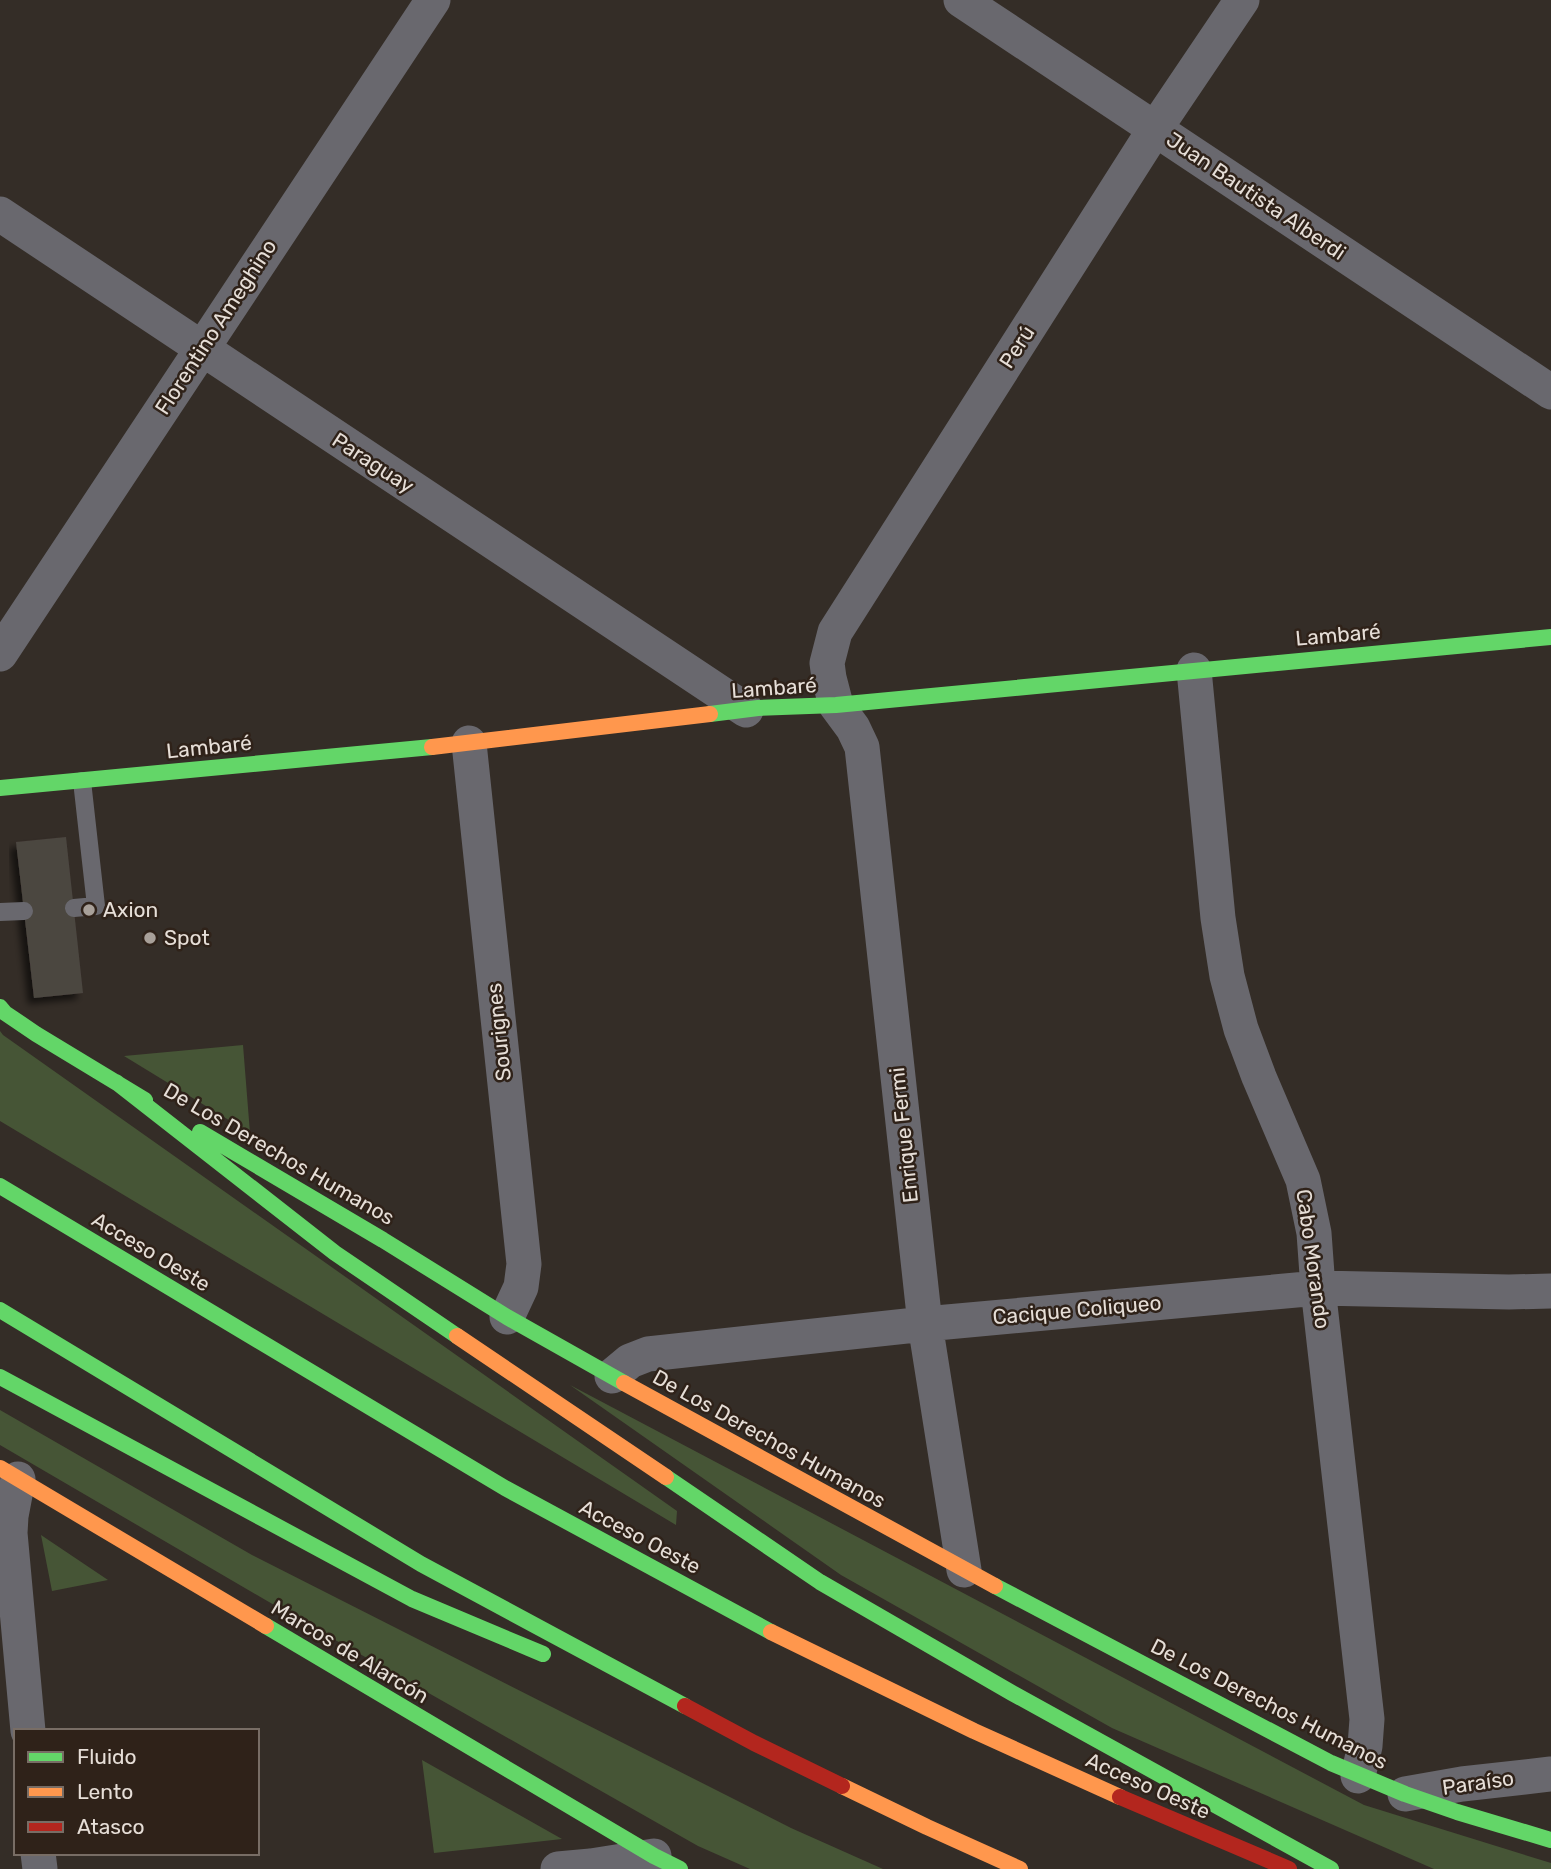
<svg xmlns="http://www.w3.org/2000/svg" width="1551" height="1869" viewBox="0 0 1551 1869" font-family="Rubik,sans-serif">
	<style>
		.green { fill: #465536 }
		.building { fill: #4c4641; filter: url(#shadow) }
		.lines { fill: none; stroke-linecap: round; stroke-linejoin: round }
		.lane { stroke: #69686e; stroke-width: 18 }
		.street { stroke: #69686e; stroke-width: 35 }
		.fast { stroke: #63d668; stroke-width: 16 }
		.slow { stroke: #ff974d; stroke-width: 16 }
		.jam { stroke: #b3261e; stroke-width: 16 }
		.poi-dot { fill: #a8a099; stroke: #2f2219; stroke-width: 2.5 }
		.labels { text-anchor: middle; stroke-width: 5; stroke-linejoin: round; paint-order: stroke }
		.street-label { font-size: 21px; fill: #e6ded7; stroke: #2f2219 }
		.poi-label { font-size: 21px; fill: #e6ded7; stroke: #2f2219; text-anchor: start }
	</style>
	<defs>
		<filter id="shadow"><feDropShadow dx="-6" dy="6" stdDeviation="3.5" flood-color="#0009"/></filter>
	</defs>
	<rect width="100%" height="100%" fill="#342d27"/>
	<path class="green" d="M0,1031L3,1035L677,1511L676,1525L0,1121Z
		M243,1045L250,1133L124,1056Z
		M570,1385L1364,1805L1551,1863V1869H1434L1112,1728L841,1575Z
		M0,1410L252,1555L791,1828L883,1869H750L698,1846L293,1616L0,1445Z
		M41,1535L108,1580L52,1591Z
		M422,1760L562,1839L434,1853Z"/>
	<path class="building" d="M66,837L83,993L34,998L16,842Z"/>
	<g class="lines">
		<path class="lane" d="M74,908L96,906L82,781
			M0,912L24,911"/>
		<path class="street" d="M961,0L1551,392
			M0,214L746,710
			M0,654L433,0
			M1194,670L1218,918L1227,976L1241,1029L1259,1077L1303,1180L1314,1233L1318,1288L1367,1719L1365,1746L1358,1776
			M469,743L524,1264L521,1287L507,1317
			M612,1376L630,1361L648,1354L925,1324L1318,1288L1509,1292L1551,1291
			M18,1479L11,1516L10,1533L28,1731
			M964,1570L925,1324L862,747L853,728L836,705L829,678L827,663L835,632L1155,129L1242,0
			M1405,1794L1462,1784L1551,1774
			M38,1853L40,1869
			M558,1869L591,1866L654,1856"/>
		<path class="fast" d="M710,714L758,708L836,705L1551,637
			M0,788L432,747
			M0,1007L5,1013L36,1034L145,1100
			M116,1082L335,1253L457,1336
			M200,1132L383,1240L507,1317L624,1383
			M0,1186L505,1488L771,1632
			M0,1310L421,1564L685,1706
			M0,1377L412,1599L543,1654
			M666,1477L820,1582L1012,1693L1331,1869
			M995,1586L1331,1763L1405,1794L1457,1812L1551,1840
			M266,1626L654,1856L680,1869"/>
		<path class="slow" d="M432,747L710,714
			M457,1336L666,1477
			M624,1383L995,1586
			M0,1468L266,1626
			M771,1632L974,1731L1120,1797
			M842,1786L927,1827L1020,1869"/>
		<path class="jam" d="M685,1706L754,1743L842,1786
			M1120,1797L1289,1869"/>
	</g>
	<g class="poi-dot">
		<circle cx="89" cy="910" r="7"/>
		<circle cx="150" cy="938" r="7"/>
	</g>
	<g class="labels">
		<g class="street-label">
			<text transform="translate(1256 196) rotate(34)" y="7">Juan Bautista Alberdi</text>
			<text transform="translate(216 327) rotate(-57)" y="7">Florentino Ameghino</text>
			<text transform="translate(1017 347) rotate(-57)" y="7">Perú</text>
			<text transform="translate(373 463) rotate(33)" y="7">Paraguay</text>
			<text transform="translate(1338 635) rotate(-5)" y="7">Lambaré</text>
			<text transform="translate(774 688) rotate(-4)" y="7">Lambaré</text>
			<text transform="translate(209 747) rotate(-6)" y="7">Lambaré</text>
			<text transform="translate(499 1032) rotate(-96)" y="7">Sourignes</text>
			<text transform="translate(904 1135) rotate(-96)" y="7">Enrique Fermi</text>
			<text transform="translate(279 1154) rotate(30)" y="7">De Los Derechos Humanos</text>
			<text transform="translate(151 1252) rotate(31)" y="7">Acceso Oeste</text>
			<text transform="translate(1313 1259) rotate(82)" y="7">Cabo Morando</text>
			<text transform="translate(1077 1310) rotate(-5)" y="7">Cacique Coliqueo</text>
			<text transform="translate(769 1439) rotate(29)" y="7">De Los Derechos Humanos</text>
			<text transform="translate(640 1537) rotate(28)" y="7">Acceso Oeste</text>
			<text transform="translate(350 1652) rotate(31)" y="7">Marcos de Alarcón</text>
			<text transform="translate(1269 1704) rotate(27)" y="7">De Los Derechos Humanos</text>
			<text transform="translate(1478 1783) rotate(-8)" y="7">Paraíso</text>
			<text transform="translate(1148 1786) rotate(24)" y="7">Acceso Oeste</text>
		</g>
		<g class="poi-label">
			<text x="103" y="917">Axion</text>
			<text x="164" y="945">Spot</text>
		</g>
	</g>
	<rect x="14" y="1729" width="245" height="126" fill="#2f2219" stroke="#786d65" stroke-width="2"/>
	<rect x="28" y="1752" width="35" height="10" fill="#63d668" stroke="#786d65" stroke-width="2"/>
	<text x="77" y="1764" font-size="21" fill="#e6ded7">Fluido</text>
	<rect x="28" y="1787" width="35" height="10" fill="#ff974d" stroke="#786d65" stroke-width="2"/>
	<text x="77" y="1799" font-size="21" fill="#e6ded7">Lento</text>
	<rect x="28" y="1822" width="35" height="10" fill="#b3261e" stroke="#786d65" stroke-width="2"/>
	<text x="77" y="1834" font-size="21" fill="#e6ded7">Atasco</text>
</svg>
